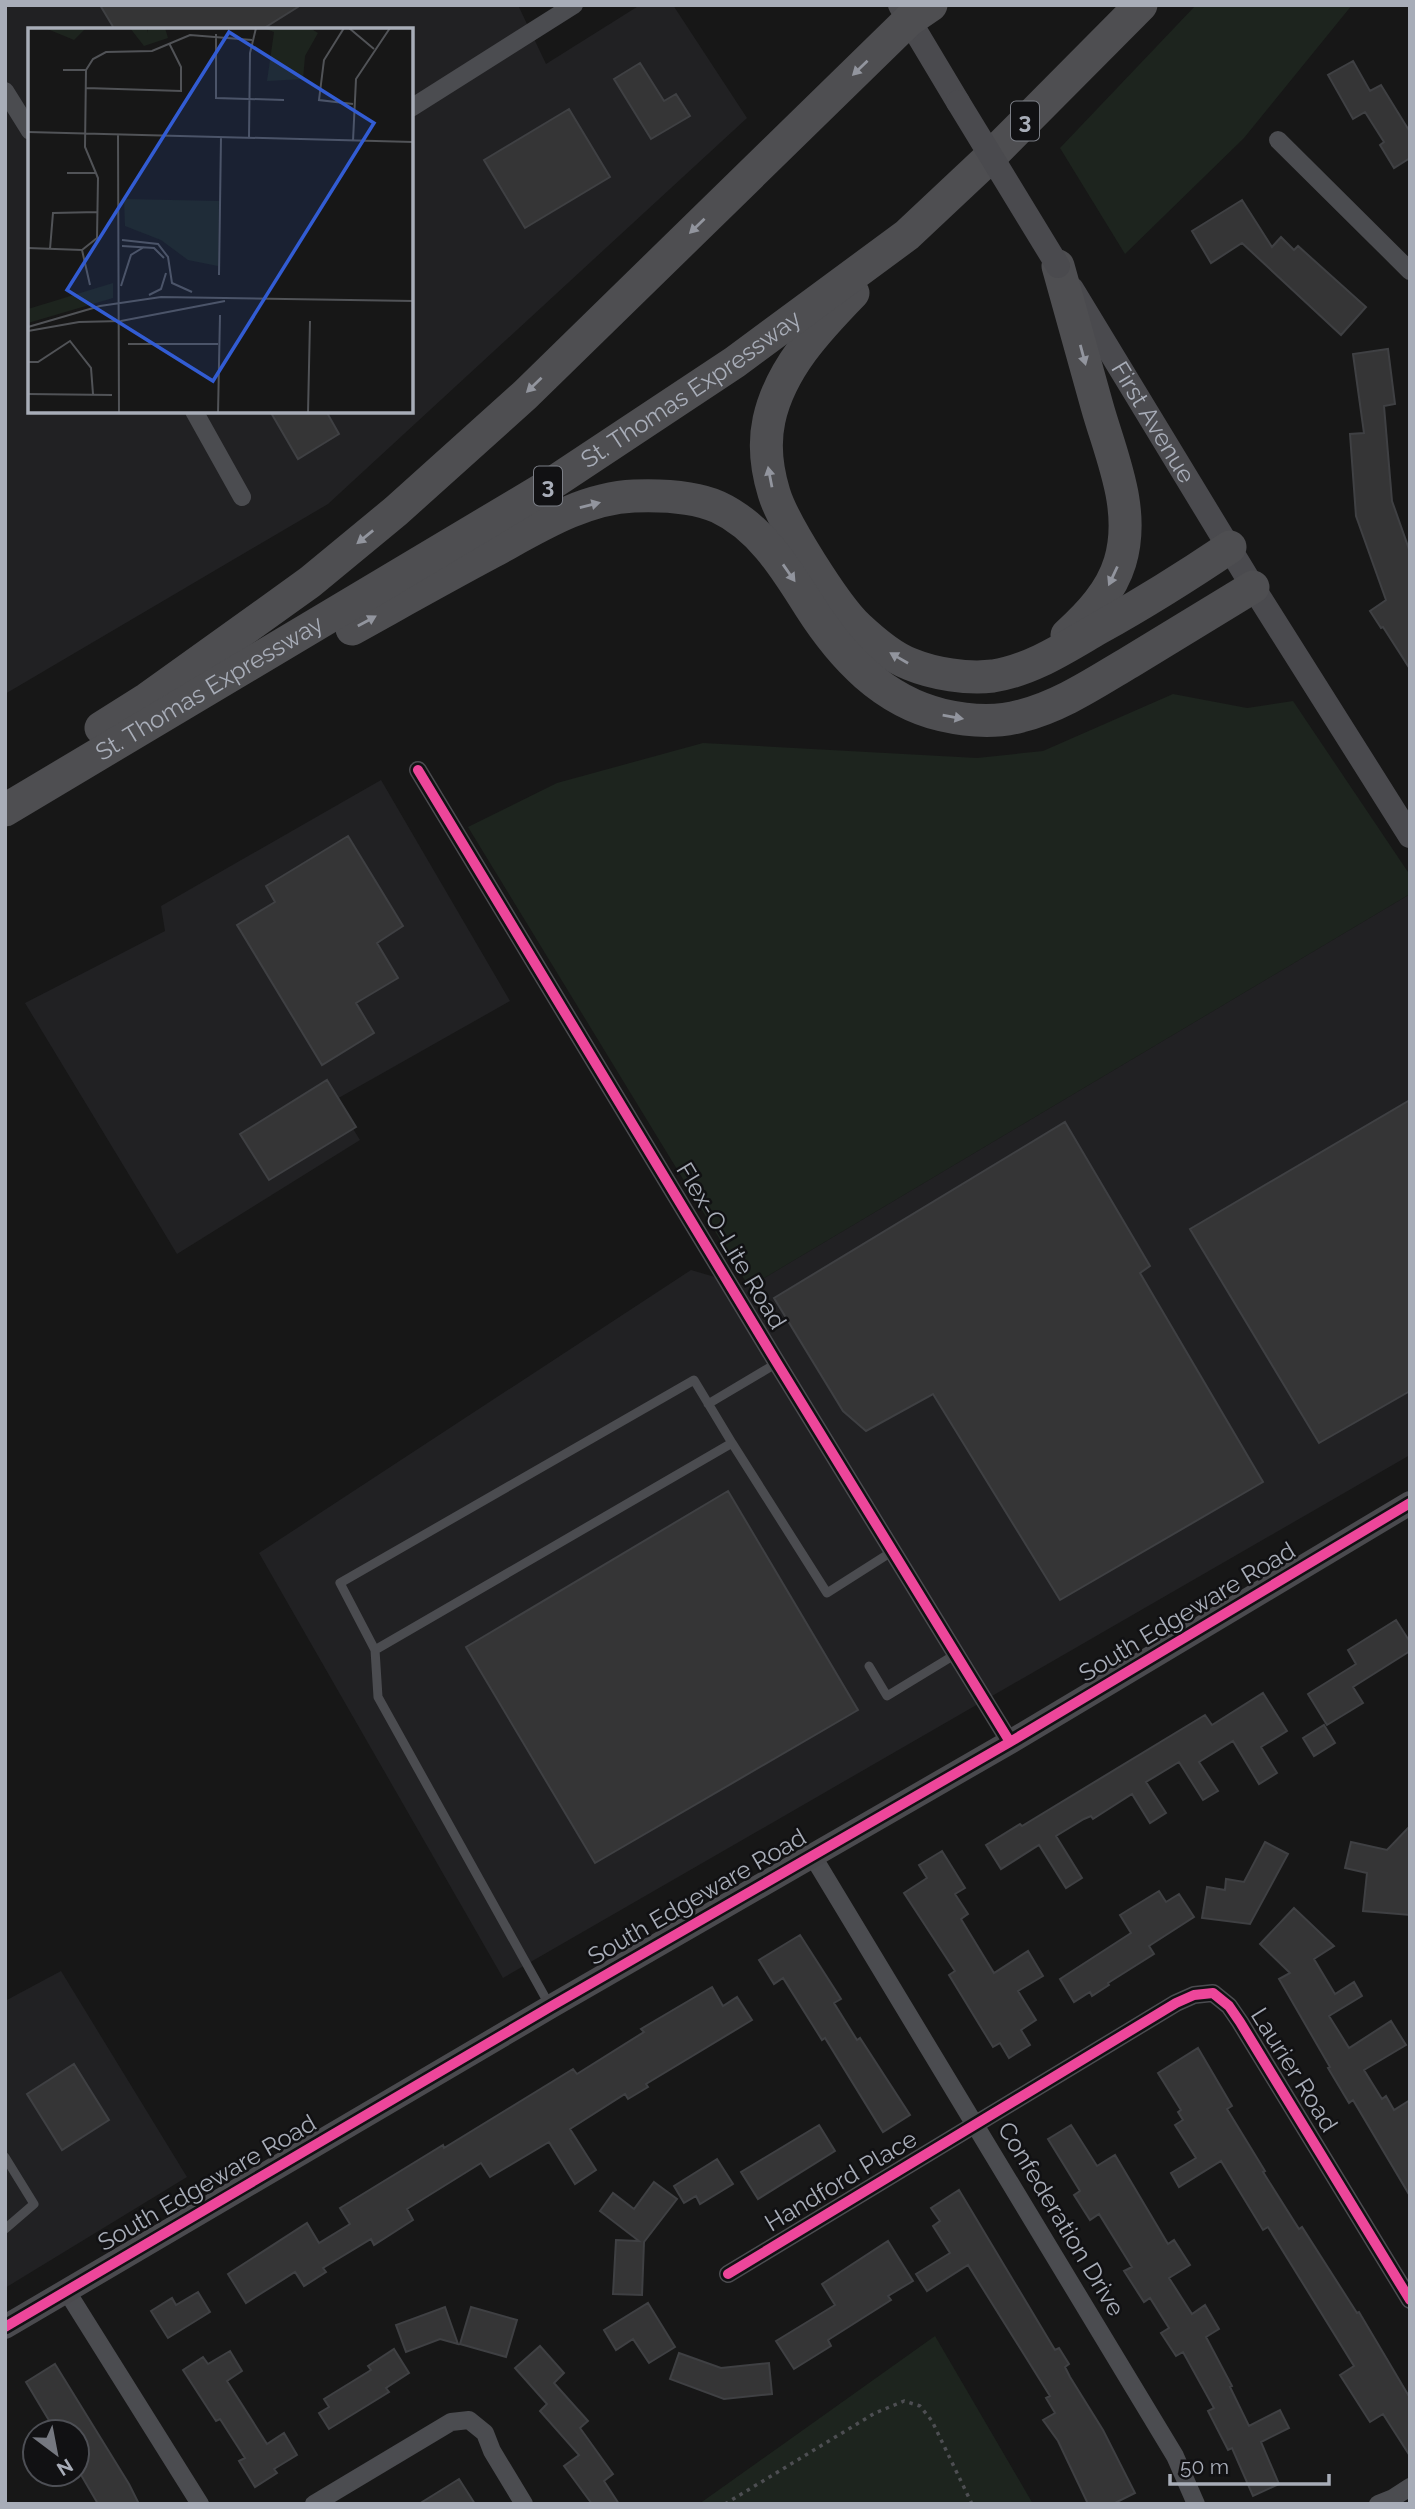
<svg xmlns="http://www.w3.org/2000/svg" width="1415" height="2509" viewBox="0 0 1415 2509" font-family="Raleway,sans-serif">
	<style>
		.built { fill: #212123; fill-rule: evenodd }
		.green { fill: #1d241e }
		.building { fill: #353536; stroke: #3f4043; stroke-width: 2 }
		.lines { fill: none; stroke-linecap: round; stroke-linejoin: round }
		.path { stroke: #4d4e52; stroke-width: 3.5; stroke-dasharray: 3.5 5; stroke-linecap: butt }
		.lane { stroke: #4b4c50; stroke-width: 9 }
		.street { stroke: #4b4c50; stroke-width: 18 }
		.secondary { stroke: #4a4a4e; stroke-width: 24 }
		.highway { stroke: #4e4e51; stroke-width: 33 }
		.secondary-bridge { stroke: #4a4a4e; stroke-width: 24 }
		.cycleway-casing { stroke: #111113; stroke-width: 15 }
		.cycleway { stroke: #ed469a; stroke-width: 10 }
		.oneway { fill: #92959e }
		.labels { text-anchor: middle; stroke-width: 5; stroke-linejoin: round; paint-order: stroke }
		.shield { fill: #111113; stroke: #7b7e86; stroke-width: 2 }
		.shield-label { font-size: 23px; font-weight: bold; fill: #a8adb8 }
		.street-label { font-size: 24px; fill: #a8adb8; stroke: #111113 }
		.inset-road { fill: none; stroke: #515357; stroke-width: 2 }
		.view { fill: #325cd3; fill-opacity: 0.15; stroke: #325cd3; stroke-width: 3.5 }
		.inset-edge { fill: none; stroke: #a8adb8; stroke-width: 3.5 }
	</style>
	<rect width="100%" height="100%" fill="#171717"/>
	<path class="built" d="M5,5H518L546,64L640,5H673L747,118L328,504L5,694ZM30,30H411V411H30Z
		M381,780L510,1001L335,1100L360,1140L177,1254L25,1003L165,931L161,906Z
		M1410,894V1455L503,1978L259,1553L691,1270L749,1287Z
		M61,1971L187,2177L5,2288V2001Z"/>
	<path class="green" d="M1196,5H1352L1244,138L1125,254L1060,148Z
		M1173,694L1247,708L1293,701L1410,875V894L749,1287L468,827L557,783L703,743L977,758L1043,751Z
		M935,2336L1033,2504H699Z"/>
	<path class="building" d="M100,5H301L261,30H115Z
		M1353,61L1370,91L1381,85L1410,132V158L1394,168L1380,145L1384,142L1365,112L1353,119L1328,75Z
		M640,63L664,101L676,94L690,116L651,139L614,79Z
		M569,109L610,177L525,228L484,160Z
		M1242,200L1272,247L1281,237L1294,250L1298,246L1366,307L1341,335L1242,243L1211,263L1192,231Z
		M1388,349L1395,404L1384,406L1392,501L1410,552V669L1383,627L1381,628L1370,611L1386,600L1356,516L1350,434L1364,433L1353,354Z
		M270,411H326L339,434L298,459Z
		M348,836L403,926L377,943L398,978L356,1003L374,1033L322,1065L237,925L275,902L266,886Z
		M327,1080L356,1127L269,1180L240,1134Z
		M1410,1100V1391L1319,1443L1190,1229Z
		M1065,1122L1150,1266L1140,1273L1263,1482L1060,1600L933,1394L866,1431L843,1411L774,1298Z
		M728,1491L858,1710L595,1863L466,1647Z
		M1396,1620L1410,1642V1651L1353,1687L1363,1703L1327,1725L1308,1694L1356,1664L1348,1650Z
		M1263,1693L1287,1731L1261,1747L1277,1773L1259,1784L1233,1741L1199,1762L1218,1791L1203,1800L1179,1762L1146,1782L1166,1813L1150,1823L1132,1794L1093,1819L1091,1816L1084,1819L1056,1836L1082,1878L1066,1888L1039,1845L1001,1869L986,1845L1020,1824L1022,1826L1205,1715L1212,1725Z
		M1324,1725L1335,1743L1314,1756L1303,1738Z
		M1410,1826V1915L1363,1911L1367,1873L1345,1868L1351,1842L1387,1850Z
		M1265,1842L1288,1854L1250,1924L1202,1918L1207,1887L1225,1890L1226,1879L1244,1882Z
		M942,1851L965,1888L955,1894L968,1914L961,1919L994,1973L1028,1951L1043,1976L1018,1991L1036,2020L1021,2030L1030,2045L1009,2058L1000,2043L993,2047L949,1975L955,1971L904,1893L927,1878L919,1865Z
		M1159,1891L1166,1902L1179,1894L1194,1917L1149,1946L1154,1954L1108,1983L1109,1985L1092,1996L1090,1992L1074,2002L1060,1979L1131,1933L1120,1915Z
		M1294,1908L1334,1946L1314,1959L1335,1994L1354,1982L1362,1996L1329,2016L1349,2048L1391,2021L1406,2045L1364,2070L1382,2099L1386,2096L1394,2110L1410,2100V2196L1353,2100L1349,2103L1328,2068L1330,2067L1279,1979L1290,1973L1260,1944Z
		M800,1935L841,1999L834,2003L857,2040L860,2038L910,2115L883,2132L825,2038L822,2040L783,1978L774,1984L759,1960Z
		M712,1987L723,2006L737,1997L752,2020L646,2084L648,2087L628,2099L625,2094L570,2129L596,2170L575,2184L549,2142L490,2177L481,2163L407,2209L413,2220L374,2245L371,2239L323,2268L326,2272L304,2286L295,2272L246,2303L228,2274L307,2223L319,2243L350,2224L340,2208L443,2145L444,2148L573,2069L577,2074L644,2032L641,2029Z
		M1198,2048L1232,2106L1227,2109L1265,2171L1263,2172L1299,2229L1302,2227L1357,2313L1359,2312L1410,2398V2456L1383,2414L1370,2422L1340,2375L1354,2366L1268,2227L1263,2230L1221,2161L1179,2187L1171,2173L1196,2158L1175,2125L1183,2120L1178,2112L1181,2110L1158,2073Z
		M74,2064L109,2120L62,2150L27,2094Z
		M819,2125L835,2151L758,2199L741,2172Z
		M1071,2125L1097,2166L1115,2155L1168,2244L1174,2240L1190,2265L1169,2278L1192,2314L1205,2305L1219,2329L1206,2337L1232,2386L1230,2387L1249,2426L1280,2410L1289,2428L1261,2442L1279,2484L1253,2496L1232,2448L1228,2450L1208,2411L1214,2408L1183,2352L1176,2356L1161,2333L1169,2328L1150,2298L1144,2302L1124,2271L1132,2267L1099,2214L1090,2220L1074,2195L1080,2191L1048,2139Z
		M717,2159L733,2184L700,2204L696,2196L684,2203L674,2186Z
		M654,2182L677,2199L644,2242L642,2295L613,2294L616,2240L639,2241L600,2211L613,2193L634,2209Z
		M959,2190L1055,2350L1059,2348L1069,2364L1065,2367L1070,2377L1103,2430L1135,2493L1113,2504H1088L1058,2441L1043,2420L1055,2413L1046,2398L1050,2396L968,2265L927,2291L916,2274L950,2253L933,2226L940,2221L931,2208Z
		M888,2241L913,2281L888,2296L891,2300L828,2340L831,2346L794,2369L776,2341L835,2305L822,2284Z
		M198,2292L210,2312L168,2338L151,2311L172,2298L176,2305Z
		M648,2303L675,2347L649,2363L633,2339L616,2350L604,2330Z
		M445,2307L458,2344L440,2339L406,2352L396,2325Z
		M471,2307L517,2320L506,2357L460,2344Z
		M540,2346L564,2373L554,2383L588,2421L580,2428L613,2474L604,2481L619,2504H592L564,2466L579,2455L540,2411L547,2404L515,2368Z
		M394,2349L409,2373L386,2388L389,2392L329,2429L319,2413L329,2407L324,2399L371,2370L368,2366Z
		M230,2351L242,2371L227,2381L267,2444L284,2433L297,2455L274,2469L277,2473L255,2487L239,2461L245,2458L220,2419L216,2421L183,2370L203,2357L208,2364Z
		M679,2353L721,2368L769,2363L772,2394L724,2399L670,2379Z
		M55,2364L129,2484L139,2504H98L77,2468V2432H56L26,2382Z
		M459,2479L475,2504H419Z"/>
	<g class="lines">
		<path class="path" d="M725,2504L875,2413L904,2401L920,2406L932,2421L972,2504"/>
		<path class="lane" d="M708,1404L777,1363
			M732,1443L694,1380L340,1583L375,1650L732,1443L827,1593L893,1551
			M375,1650L378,1697L550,2006
			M869,1666L887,1696L956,1654
			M5,2157L34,2204L5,2229"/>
		<path class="street" d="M5,91L30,131
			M411,108L574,5
			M1278,140L1410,271
			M194,411L242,497
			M418,770L777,1363L1010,1742
			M812,1855L1175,2456L1196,2504
			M728,2274L1176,2003L1194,1995L1213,1993L1229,2006L1240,2022L1410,2300
			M66,2290L200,2504
			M314,2504L451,2422L469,2420L485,2433L492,2451L524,2504
			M1378,2504L1393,2498L1410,2487"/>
		<g class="secondary">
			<path d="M900,5L958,102"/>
			<path id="s1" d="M1072,289L1253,587L1410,836"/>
			<path d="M5,2327L550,2007L1010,1742L1410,1503"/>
		</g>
		<g class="highway">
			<path d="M1058,266C1071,313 1084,359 1097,406C1111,456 1136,509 1120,562C1111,592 1089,615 1067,635"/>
			<path d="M853,293C818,329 780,369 769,420C764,443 767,470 774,493C783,523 835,605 858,627C873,641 891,657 910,664C934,674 967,679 993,676C1032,670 1066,647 1099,628C1144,603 1187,576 1230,547"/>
			<path d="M352,629C399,603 445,577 492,552C536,528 583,498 634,496C661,495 693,496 718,507C761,527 786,569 810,607C842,657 883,701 942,715C968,721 996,723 1021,716C1061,706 1096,682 1130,662C1171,637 1212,612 1253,587"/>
			<path d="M101,728L147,699L310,582L396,511L525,395L909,20L931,5"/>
			<path id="s2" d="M5,810L548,486L735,362L907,235L989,158L1141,5"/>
		</g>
		<path class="secondary-bridge" d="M958,102L1058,266"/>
		<g class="cycleway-casing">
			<path id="cycleway" d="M418,770L777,1363L1010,1742
				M728,2274L1176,2003L1194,1995L1213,1993L1229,2006L1240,2022L1410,2300
				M5,2327L550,2007L1010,1742L1410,1503"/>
		</g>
		<use href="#cycleway" class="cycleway"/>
	</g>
	<defs><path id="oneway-solid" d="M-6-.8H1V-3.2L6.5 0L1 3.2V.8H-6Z" transform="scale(1.75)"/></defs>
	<g class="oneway">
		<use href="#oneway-solid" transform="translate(860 68) rotate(136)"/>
		<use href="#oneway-solid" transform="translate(697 226) rotate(136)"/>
		<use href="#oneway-solid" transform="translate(1083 355) rotate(75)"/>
		<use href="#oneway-solid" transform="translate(534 385) rotate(136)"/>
		<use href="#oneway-solid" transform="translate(770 477) rotate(-101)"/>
		<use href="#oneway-solid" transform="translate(590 505) rotate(-14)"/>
		<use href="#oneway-solid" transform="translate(365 537) rotate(141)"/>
		<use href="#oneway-solid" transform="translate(789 573) rotate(55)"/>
		<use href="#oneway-solid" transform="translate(1113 576) rotate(115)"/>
		<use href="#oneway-solid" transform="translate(367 621) rotate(-29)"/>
		<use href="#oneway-solid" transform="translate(899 658) rotate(-150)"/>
		<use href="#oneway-solid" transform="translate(953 717) rotate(10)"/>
	</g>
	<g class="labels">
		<g class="shield">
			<rect x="1011" y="101.5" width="28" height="39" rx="5"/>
			<rect x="534" y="466.5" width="28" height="39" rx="5"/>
		</g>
		<g class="shield-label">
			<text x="1025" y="129">3</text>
			<text x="548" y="494">3</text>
		</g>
		<g class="street-label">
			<text dy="8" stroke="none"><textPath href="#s2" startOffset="805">St. Thomas Expressway</textPath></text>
			<text dy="8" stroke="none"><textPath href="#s1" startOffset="156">First Avenue</textPath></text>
			<text dy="8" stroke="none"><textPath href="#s2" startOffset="238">St. Thomas Expressway</textPath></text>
			<text transform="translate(731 1246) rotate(59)" y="8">Flex-O-Lite Road</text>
			<text transform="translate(1187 1612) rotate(-31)" y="8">South Edgeware Road</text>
			<text transform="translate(697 1897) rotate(-30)" y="8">South Edgeware Road</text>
			<text transform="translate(1294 2070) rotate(58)" y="8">Laurier Road</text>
			<text transform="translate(841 2181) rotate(-31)" y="8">Handford Place</text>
			<text transform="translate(207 2183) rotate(-30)" y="8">South Edgeware Road</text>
			<text transform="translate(1061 2219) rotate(59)" y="8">Confederation Drive</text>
		</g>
	</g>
	<g transform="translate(28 28)">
		<rect width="385" height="385" fill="#171717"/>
		<path d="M17,0H58L46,12ZM102,0H119L120,5V0H137L140,10L116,18ZM235,0H282L290,5L277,28L275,51L239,53L246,4ZM96,171L191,173L190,238L160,232L133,212L97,198ZM85,255V270L0,295V281Z" fill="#1d241e"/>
		<path class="inset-road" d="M316,0L296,32L291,72L325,76M321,0L346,21M188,6V70L256,72M35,42H58M58,60L153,63V39L141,15M0,104L385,114M90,107L91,385M221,109L222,25L228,0M325,113L328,51L362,0M39,145H68M94,212L130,216L140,229L144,255L164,264M94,218L126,220L136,230M0,220L54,222L69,210L70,150L57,119L58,42L65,31L78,24L124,23L162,7L224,12M22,221L25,185L70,184M54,222L62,257M191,247L193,109M93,258L103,227L116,219M121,267L133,261L138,245M0,299L72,278L133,269L385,273M0,303L51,294L93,293L197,273M100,316H190M0,334H10L42,313L63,340L65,366M0,366L84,367M190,385L192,287M280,385L282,293"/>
		<path class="view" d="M201,4L346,95L185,353L39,262Z"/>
		<rect width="385" height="385" class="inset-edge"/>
	</g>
	<rect width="1415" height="2509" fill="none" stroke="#a8adb8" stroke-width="14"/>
	<g transform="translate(56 2453) rotate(148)"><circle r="33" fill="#111113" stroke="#4d4f55" stroke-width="2"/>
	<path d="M0-5L12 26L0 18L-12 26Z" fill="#757880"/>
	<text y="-10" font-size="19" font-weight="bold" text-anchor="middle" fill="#a8adb8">N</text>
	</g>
	<path d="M1170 2474v10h159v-10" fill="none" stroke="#a8adb8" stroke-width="3.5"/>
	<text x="1180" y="2474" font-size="21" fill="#a8adb8" stroke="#111113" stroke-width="5" paint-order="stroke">50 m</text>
</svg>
